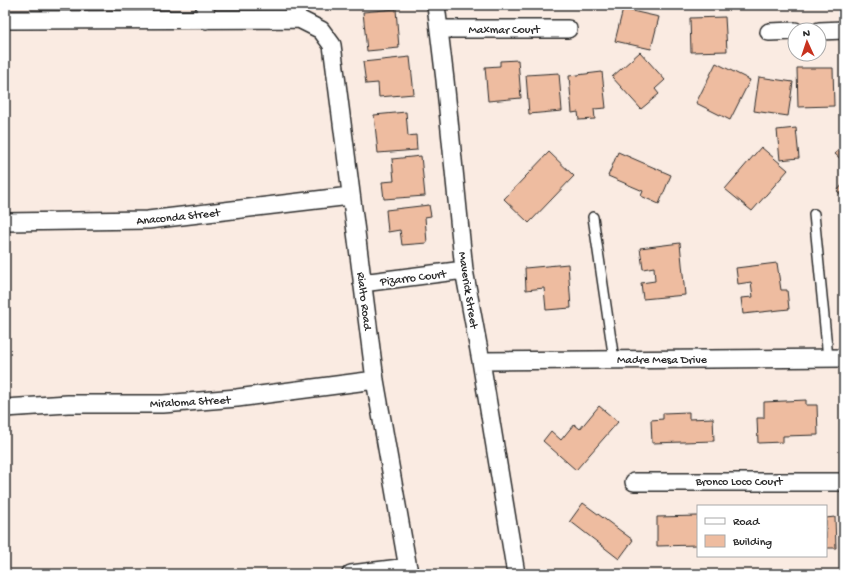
<svg xmlns="http://www.w3.org/2000/svg" width="849" height="579" viewBox="0 0 849 579" font-family="'Gochi Hand',sans-serif">
	<style>
		.building { fill: #eebca0; stroke: #2b2b2b }
		.lines { fill: none; stroke-linecap: round; stroke-linejoin: round }
		.lane-casing { stroke: #2b2b2b; stroke-width: 12 }
		.street-casing { stroke: #2b2b2b; stroke-width: 20 }
		.lane { stroke: #fff; stroke-width: 9 }
		.street { stroke: #fff; stroke-width: 17 }
		.labels { text-anchor: middle; stroke-width: 3.5; stroke-linejoin: round; paint-order: stroke }
		.street-label { font-size: 12px; fill: #2b2b2b; stroke: #fff }
	</style>
	<rect width="100%" height="100%" fill="#faebe2"/>
	<filter id="ink" filterUnits="userSpaceOnUse"><feTurbulence type="fractalNoise" baseFrequency=".025" numOctaves="2"/><feDisplacementMap in="SourceGraphic" scale="8" xChannelSelector="R" yChannelSelector="G"/><feConvolveMatrix kernelMatrix="1 2 1 2 8 2 1 2 1" color-interpolation-filters="sRGB"/></filter>
	<g filter="url(#ink)">
		<path class="building" d="M396,9L399,48L367,51L363,12Z
			M623,9L659,17L651,49L615,41Z
			M725,17L727,51L691,52L690,18Z
			M640,52L665,80L655,89L659,94L641,109L612,77Z
			M410,57L414,94L379,97L378,83L366,84L363,62Z
			M518,60L521,98L488,101L485,67L500,66V61Z
			M716,63L750,80L730,120L696,103Z
			M797,68H833L834,106L798,107Z
			M602,72L606,108L594,109L595,119L579,120L578,112L572,113L569,76Z
			M559,73L562,111L529,114L526,75Z
			M759,77L793,82L788,116L754,111Z
			M406,112L408,136L416,135L417,150L378,153L374,115Z
			M796,128L799,158L780,160L777,130Z
			M844,143V162L835,154Z
			M761,147L788,170L752,211L725,189Z
			M549,152L574,176L529,223L504,199Z
			M618,152L671,175L659,204L641,196L643,191L608,176Z
			M421,156L425,196L384,199L382,182L394,181L392,159Z
			M844,183V197L837,191Z
			M429,205L431,216L425,217L427,243L402,245L400,230L388,232L386,210Z
			M680,243L685,295L643,299L641,283L655,281L654,267L643,269L640,248Z
			M777,263L781,290H787L789,309L743,314L741,298L753,297L751,282L738,284L736,268Z
			M568,264L571,308L546,310L544,288L526,290L525,268Z
			M806,400V405H817L818,435L783,436V442L758,443L757,418H764V402Z
			M599,406L618,422L576,470L543,441L551,431L561,440L574,424L580,429Z
			M689,412V419L713,418L714,441L652,443L651,420L663,419V413Z
			M583,503L633,540L619,559L570,521Z
			M698,516V545L657,546V517Z
			M835,517L836,548H826V518Z"/>
		<g class="lines">
			<g class="lane-casing">
				<path id="lane" d="M814,214L828,358
					M593,217L614,360"/>
			</g>
			<g class="street-casing">
				<path id="street" d="M205,5L206,20
					M436,5L445,80L464,270L481,361L516,574
					M5,20L299,19L321,30L332,45L375,380L409,574
					M439,29H568
					M819,31L844,30
					M769,32L795,31
					M5,222L148,220L350,196
					M362,283L464,270
					M481,361L844,358
					M5,408L68,404H163L237,398L375,380
					M634,482H844
					M351,574L408,567"/>
			</g>
			<use href="#lane" class="lane"/>
			<use href="#street" class="street"/>
		</g>
	</g>
	<g class="labels">
		<g class="street-label">
			<text x="504" y="33">Maxmar Court</text>
			<text transform="translate(178 216) rotate(-6)" y="4">Anaconda Street</text>
			<text transform="translate(413 277) rotate(-7)" y="4">Pizarro Court</text>
			<text transform="translate(469 290) rotate(81)" y="4">Maverick Street</text>
			<text transform="translate(365 301) rotate(83)" y="4">Rialto Road</text>
			<text x="662" y="363">Madre Mesa Drive</text>
			<text transform="translate(190 401) rotate(-3)" y="4">Miraloma Street</text>
			<text x="739" y="485">Bronco Loco Court</text>
		</g>
	</g>
	<rect width="849" height="579" fill="none" stroke="#fff" stroke-width="20"/>
	<rect x="10" y="10" width="829" height="559" fill="none" stroke="#2b2b2b" stroke-width="1.5" filter="url(#ink)"/>
	<rect x="697" y="505" width="130" height="52" fill="#ffffff" stroke="#aaaaaa"/>
	<rect x="705" y="518" width="20" height="6" fill="#ffffff" stroke="#aaaaaa"/>
	<text x="733" y="525" font-size="12" fill="#2b2b2b">Road</text>
	<rect x="705" y="535" width="20" height="12" fill="#eebca0" stroke="#aaaaaa"/>
	<text x="733" y="545" font-size="12" fill="#2b2b2b">Building</text>
	<g transform="translate(807 42) rotate(357)"><circle r="19" fill="#ffffff" stroke="#aaaaaa"/>
	<path d="M0-3L7 15L0 10L-7 15Z" fill="#c8321e"/>
	<text y="-6" font-size="11" font-weight="bold" text-anchor="middle" fill="#2b2b2b">N</text>
	</g>
</svg>
